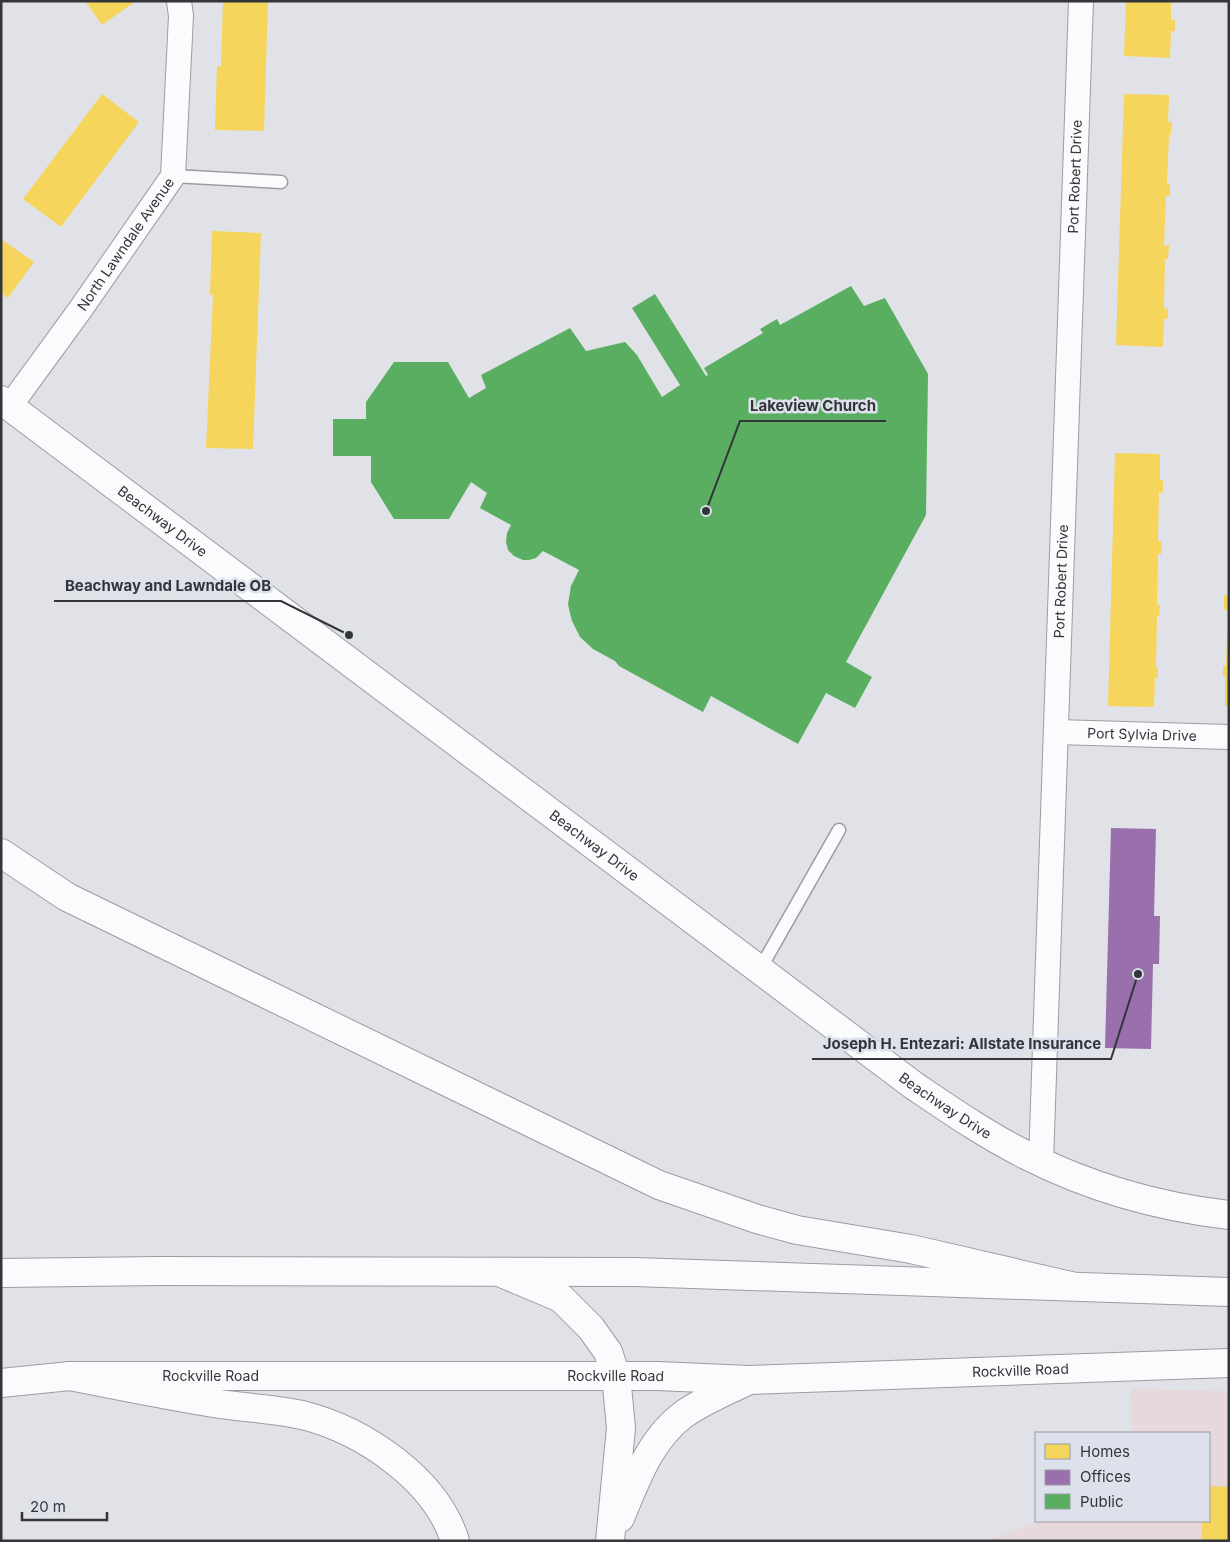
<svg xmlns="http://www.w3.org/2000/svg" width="1230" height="1542" viewBox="0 0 1230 1542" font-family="Inter,sans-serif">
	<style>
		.commercial { fill: #e6d8db }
		.homes { fill: #f6d55c }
		.offices { fill: #9970ab }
		.public { fill: #5aae61 }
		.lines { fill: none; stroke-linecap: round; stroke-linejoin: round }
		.lane-casing { stroke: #9b9da1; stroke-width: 15 }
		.street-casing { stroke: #9b9da1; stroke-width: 26 }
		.secondary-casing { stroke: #9b9da1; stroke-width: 30 }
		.primary-casing { stroke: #9b9da1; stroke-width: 30 }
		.highway-casing { stroke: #9b9da1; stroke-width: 30 }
		.lane { stroke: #fafbfc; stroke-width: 12 }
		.street { stroke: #fafbfc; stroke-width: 24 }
		.secondary { stroke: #fafbfc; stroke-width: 28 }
		.primary { stroke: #fafbfc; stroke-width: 28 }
		.highway { stroke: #fafbfc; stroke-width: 28 }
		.labels { text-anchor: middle; stroke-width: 5; stroke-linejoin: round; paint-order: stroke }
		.street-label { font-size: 14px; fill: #333539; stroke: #dce1ec }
		.leader { fill: none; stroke: #333539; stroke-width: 2 }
		.callout-dot { fill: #333539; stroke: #dce1ec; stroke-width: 2 }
		.callout-label { font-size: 15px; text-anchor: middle; font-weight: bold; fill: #333539; stroke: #dce1ec; stroke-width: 5; stroke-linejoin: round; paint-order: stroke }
	</style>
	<rect width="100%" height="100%" fill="#e0e2e8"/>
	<path class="commercial" d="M1131,1389L1229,1391V1541H988L1038,1521H1209V1433H1132Z"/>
	<path class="homes" d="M85,1H136L102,25Z
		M223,1H268L264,131L215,130L217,66H221Z
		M1126,1H1171V20H1175V31H1171L1170,58L1124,56Z
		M102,94L139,122L61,227L23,199Z
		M1124,94L1169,95L1168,122H1172L1171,135H1169L1167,184H1170V196H1166L1164,246L1169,245L1168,259H1165L1164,308L1168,309V319H1164L1163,347L1116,345Z
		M212,231L261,233L253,449L206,448L213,295H210Z
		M1,239L34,262L8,298L1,293Z
		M1115,453L1160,454V480H1163V493L1159,492L1158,541H1162L1161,554H1158L1157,605H1160L1159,616H1157L1156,667L1158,666V678L1155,677L1154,707L1108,706Z
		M1224,595L1229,596V610H1224Z
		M1227,637H1229V706H1225V676H1223V666H1226Z
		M1209,1486L1229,1487V1541H1201L1202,1521H1209Z"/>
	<path class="offices" d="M1111,828L1156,829L1154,916H1160L1159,964H1153L1151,1049L1105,1048Z"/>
	<path class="public" d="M851,286L864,306L885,298L928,374L926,515L846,662L872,677L855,708L826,693L798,744L711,696L703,712L619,666L615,661L593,649L580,637L572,621L570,613L568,604L571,586L579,570L543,551L536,558L529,560H523L514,556L508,550L506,542L507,533L511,525L480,508L487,493L471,482L449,519H394L371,482V456H333V419H366V402L394,362H448L469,398L486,388L481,375L570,328L586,351L625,342L637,355L662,397L680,385L632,308L655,294L706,376L708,375L704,368L763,333L760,329L777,319L780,325Z"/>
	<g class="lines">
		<g class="lane-casing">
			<path id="lane" d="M173,176L281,182
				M760,969L839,830"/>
		</g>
		<g class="street-casing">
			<g id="street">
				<path id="s1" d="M10,406L80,310L173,176L181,16L179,1"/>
				<path id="s2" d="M1056,732L1229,737"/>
				<path id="s3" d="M1041,1162L1081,1"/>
			</g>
		</g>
		<g class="secondary-casing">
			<g id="secondary">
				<path id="s4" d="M1,400L913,1085C950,1110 986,1135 1026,1155C1089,1187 1159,1207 1229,1215"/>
			</g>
		</g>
		<g class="primary-casing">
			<g id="primary">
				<path d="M1,1273L159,1271L634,1272L1229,1292"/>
				<path id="s5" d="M1,1383L70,1376H657L749,1380L1229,1363"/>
			</g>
		</g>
		<g class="highway-casing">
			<path id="highway" d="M1,853L67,897L659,1185L757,1219L797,1230L911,1249L1071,1286
				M499,1272L561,1298L591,1328L608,1352L616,1376L621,1428L610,1541
				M70,1376C120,1386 170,1396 220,1404C247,1408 275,1409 302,1415C363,1430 436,1479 455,1541
				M620,1518C636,1480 650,1439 684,1414C704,1400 727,1391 749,1380"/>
		</g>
		<use href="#lane" class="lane"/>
		<use href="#street" class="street"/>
		<use href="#secondary" class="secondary"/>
		<use href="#primary" class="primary"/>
		<use href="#highway" class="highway"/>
	</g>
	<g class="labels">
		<g class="street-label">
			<text dy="5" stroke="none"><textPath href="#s3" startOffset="986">Port Robert Drive</textPath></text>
			<text dy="5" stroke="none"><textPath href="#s1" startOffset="199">North Lawndale Avenue</textPath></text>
			<text dy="5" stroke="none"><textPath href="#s4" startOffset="202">Beachway Drive</textPath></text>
			<text dy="5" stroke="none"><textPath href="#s3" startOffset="581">Port Robert Drive</textPath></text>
			<text dy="5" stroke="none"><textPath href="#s2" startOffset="86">Port Sylvia Drive</textPath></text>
			<text dy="5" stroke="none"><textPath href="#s4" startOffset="742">Beachway Drive</textPath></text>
			<text dy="5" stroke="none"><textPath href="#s4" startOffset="1179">Beachway Drive</textPath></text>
			<text dy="5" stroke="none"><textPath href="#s5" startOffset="1020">Rockville Road</textPath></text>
			<text dy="5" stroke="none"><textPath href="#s5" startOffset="210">Rockville Road</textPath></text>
			<text dy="5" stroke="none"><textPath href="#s5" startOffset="615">Rockville Road</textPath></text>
		</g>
	</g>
	<path class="leader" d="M706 511L740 421H886M349 635L281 601H54M1138 974L1111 1059H812"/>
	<g class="callout-dot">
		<circle cx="706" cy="511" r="5"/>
		<circle cx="349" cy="635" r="5"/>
		<circle cx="1138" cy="974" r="5"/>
	</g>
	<g class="callout-label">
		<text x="813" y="411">Lakeview Church</text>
		<text x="168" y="591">Beachway and Lawndale OB</text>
		<text x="962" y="1049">Joseph H. Entezari: Allstate Insurance</text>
	</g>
	<rect width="1230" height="1542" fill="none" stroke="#333539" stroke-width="5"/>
	<rect x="1035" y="1432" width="175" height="90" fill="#dce1ec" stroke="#989ca4"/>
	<rect x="1045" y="1444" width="25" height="15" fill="#f6d55c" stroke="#989ca4"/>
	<text x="1080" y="1457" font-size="15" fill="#333539">Homes</text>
	<rect x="1045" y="1470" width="25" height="15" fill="#9970ab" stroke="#989ca4"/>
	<text x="1080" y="1482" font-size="15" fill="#333539">Offices</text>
	<rect x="1045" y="1494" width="25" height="15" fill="#5aae61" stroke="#989ca4"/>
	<text x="1080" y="1507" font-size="15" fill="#333539">Public</text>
	<path d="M22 1512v8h85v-8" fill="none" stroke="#333539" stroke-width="2.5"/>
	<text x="30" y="1512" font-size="15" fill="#333539" stroke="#dce1ec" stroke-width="4" paint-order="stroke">20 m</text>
</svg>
